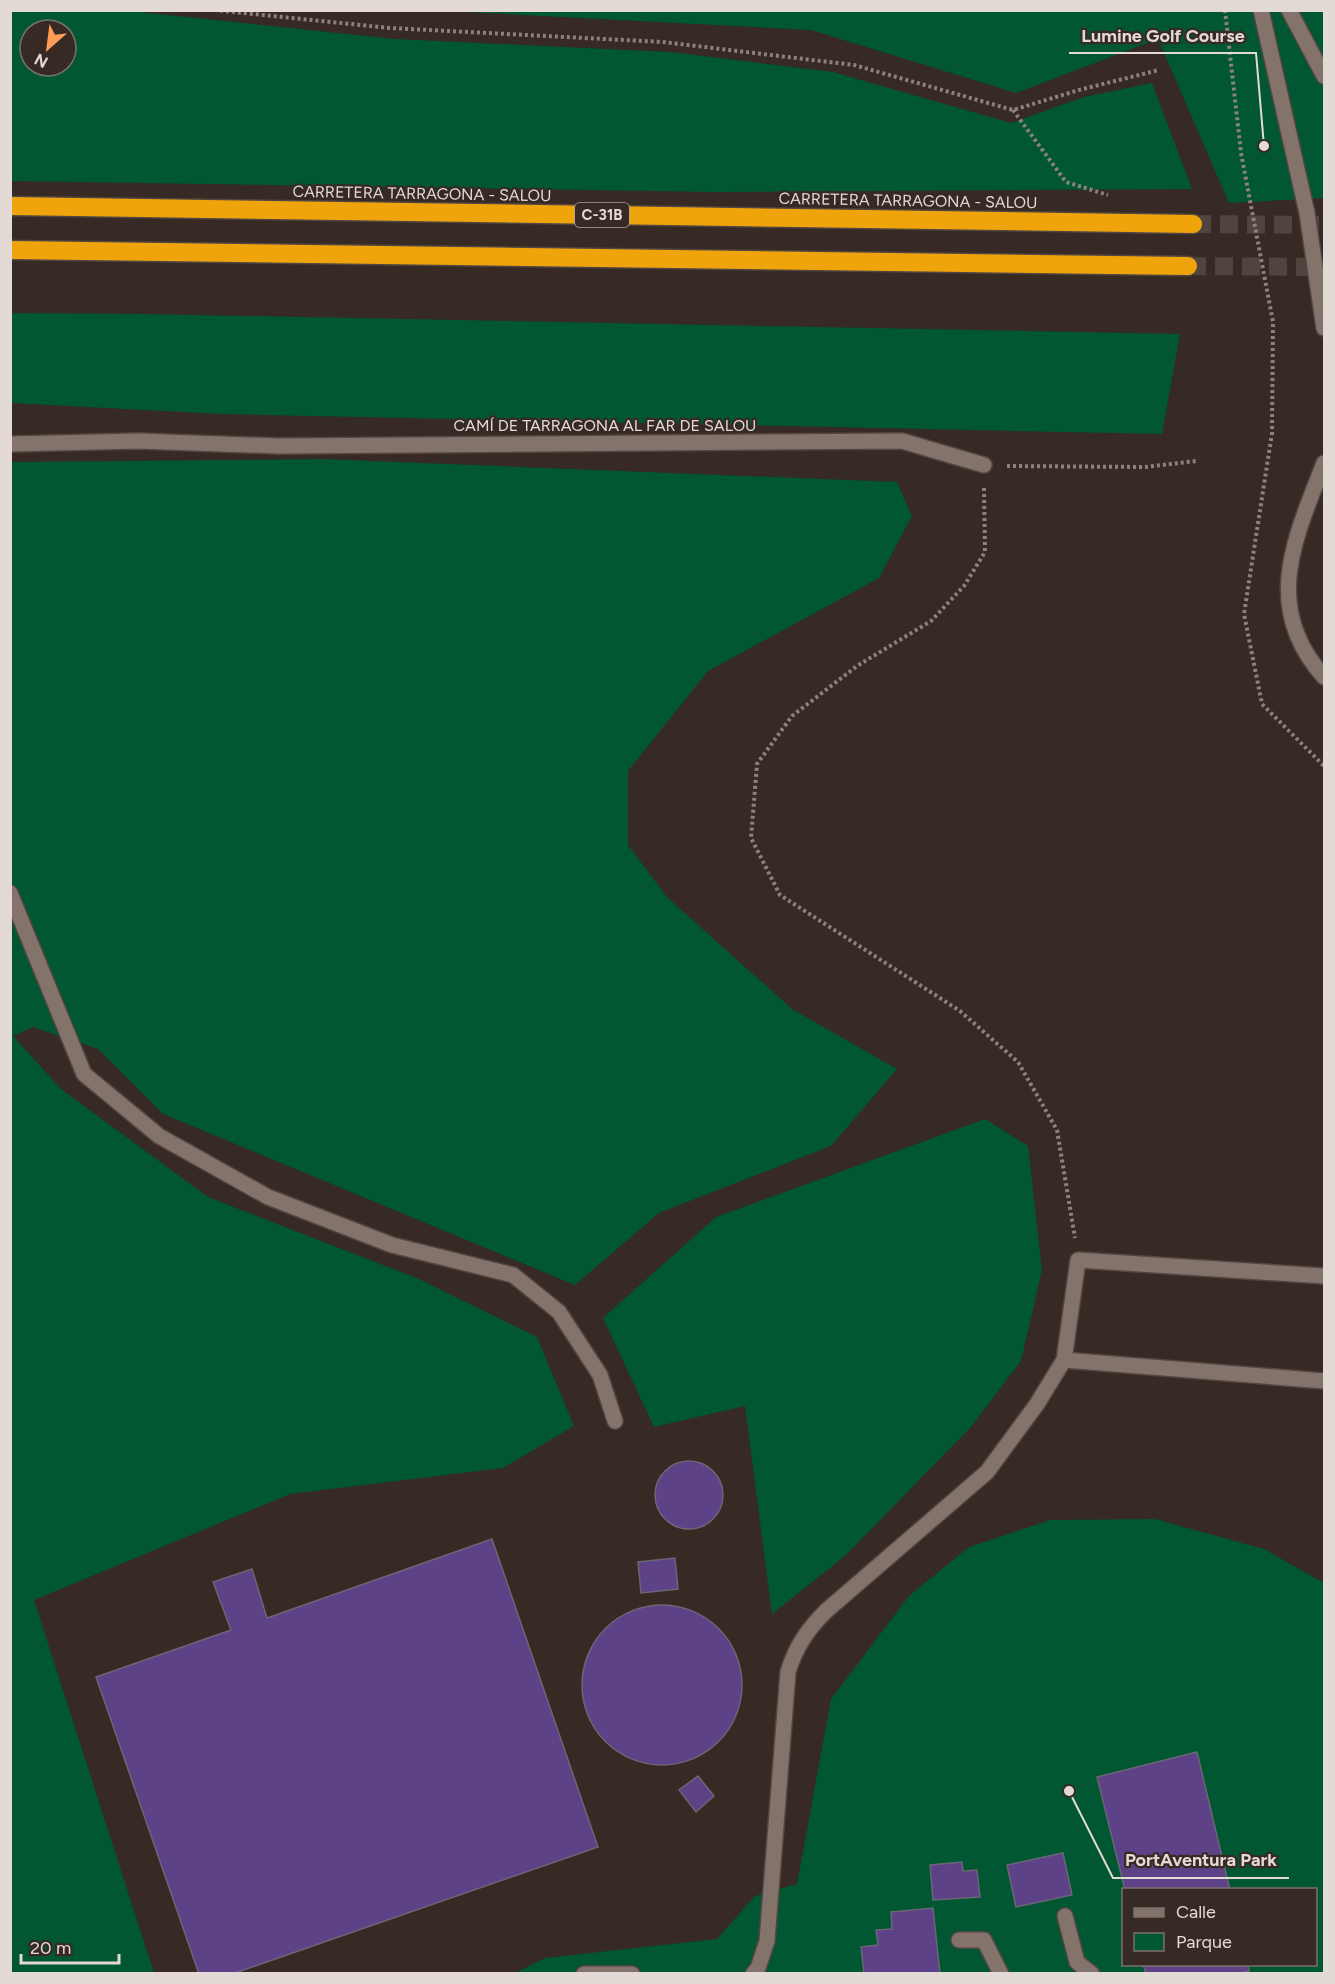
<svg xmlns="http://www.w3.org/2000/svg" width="1335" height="1984" viewBox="0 0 1335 1984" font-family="Figtree,sans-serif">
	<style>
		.green { fill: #005731; fill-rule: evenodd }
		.building { fill: #5e4288; stroke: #6b6675; stroke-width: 1.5 }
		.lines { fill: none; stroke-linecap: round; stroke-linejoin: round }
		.highway-tunnel { stroke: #51443e; stroke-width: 18; stroke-dasharray: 18 9; stroke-linecap: butt }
		.lane-casing { stroke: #514641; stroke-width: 18 }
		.street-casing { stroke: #514641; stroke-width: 18 }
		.highway-casing { stroke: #514641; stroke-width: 21 }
		.path { stroke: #8c817c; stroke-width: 4; stroke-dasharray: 3 3; stroke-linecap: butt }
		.lane { stroke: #83736b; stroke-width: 15 }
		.street { stroke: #83736b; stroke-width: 15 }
		.highway { stroke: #efa40b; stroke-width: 18 }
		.labels { text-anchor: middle; stroke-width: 4.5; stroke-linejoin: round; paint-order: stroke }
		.shield { fill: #372923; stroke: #afa5a0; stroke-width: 1.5 }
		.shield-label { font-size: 15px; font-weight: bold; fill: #e3dad6 }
		.street-label { font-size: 16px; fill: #e3dad6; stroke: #372923 }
		.leader { fill: none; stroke: #e3dad6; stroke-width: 2 }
		.callout-dot { fill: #e3dad6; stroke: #372923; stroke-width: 2 }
		.callout-label { font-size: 18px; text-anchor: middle; font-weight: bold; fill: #e3dad6; stroke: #372923; stroke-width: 4.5; stroke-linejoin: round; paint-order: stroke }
	</style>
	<rect width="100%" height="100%" fill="#372923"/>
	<path class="green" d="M120,10L395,39L671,52L833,72L1011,123L1084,97L1152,83L1192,189L717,192L11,181V11ZM30,30H66V66H30Z
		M448,11H1324V198L1229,203L1158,39L1016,93L811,30Z
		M11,313L144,314L1180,334L1162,434L221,414L11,403Z
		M323,459L897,482L912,516L879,578L708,671L628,771V845L667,897L792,1009L897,1069L831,1146L659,1213L575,1285L163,1114L98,1049L33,1027L13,1036L61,1089L208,1197L419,1279L537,1337L574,1426L503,1468L290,1494L34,1600L154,1973H11L10,462Z
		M985,1119L1028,1146L1042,1270L1021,1361L971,1427L845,1556L772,1614L745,1406L654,1427L603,1318L716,1217Z
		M1155,1519L1264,1549L1324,1583V1973L513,1974L545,1958L717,1939L755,1896L797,1884L831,1699L909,1596L969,1547L1050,1520ZM1124,1890H1316V1964H1124Z"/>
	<path class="building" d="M655 1495a34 34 0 1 1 68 0a34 34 0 1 1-68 0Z
		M492,1539L598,1847L232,1974H199L96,1677L231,1630L213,1582L252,1569L267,1618Z
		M675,1558L678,1589L641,1593L638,1562Z
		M582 1685a80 80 0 1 1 160 0a80 80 0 1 1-160 0Z
		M1197,1752L1230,1890H1125L1097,1777Z
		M698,1776L714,1796L696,1812L679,1790Z
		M1063,1853L1072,1895L1016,1907L1007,1865Z
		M962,1862L963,1871L977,1870L980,1897L933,1900L930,1865Z
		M933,1908L940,1974H864L861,1947L878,1945L876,1930L892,1929L891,1912Z
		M1143,1964H1248L1249,1971L1237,1974H1146Z"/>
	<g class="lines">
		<path class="highway-tunnel" d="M1193,224L1324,225
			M1188,266L1324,267"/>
		<g class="lane-casing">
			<path id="lane" d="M1261,10L1307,213L1324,328
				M1289,10L1324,76
				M1324,463C1295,538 1261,607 1324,677
				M10,893L84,1074L159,1136L268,1197L392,1245L513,1275L559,1312L600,1375L615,1421
				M1064,1360L1078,1260L1324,1276
				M1065,1916L1077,1962L1092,1974
				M959,1940H984L1001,1974
				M584,1974H632
				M753,1974L758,1968L767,1941L788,1672C796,1646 808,1629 826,1611L987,1472L1037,1404L1064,1360L1324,1381"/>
		</g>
		<g class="street-casing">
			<path id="street" d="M10,444L138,441L279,446L902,441L984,465"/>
		</g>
		<g class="highway-casing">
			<path id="highway" d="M10,206L1193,224
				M10,250L1188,266"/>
		</g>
		<path class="path" d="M214,10L390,28L663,42L854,65L1013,110L1079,90L1159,70
			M1225,10L1241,153L1273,322L1272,433L1244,614L1262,704L1324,766
			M1013,110L1066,182L1108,195
			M1007,466L1145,467L1196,461
			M984,488L985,552L964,586L931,621L857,666L792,716L757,764L751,838L780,895L960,1011L1018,1062L1057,1130L1075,1238"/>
		<use href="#lane" class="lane"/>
		<use href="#street" class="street"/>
		<use href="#highway" class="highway"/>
	</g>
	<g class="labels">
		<rect class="shield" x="575" y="203" width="54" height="24" rx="4.5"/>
		<g class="shield-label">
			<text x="602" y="220">C-31B</text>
		</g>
		<g class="street-label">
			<text transform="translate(422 193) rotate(1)" y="6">CARRETERA TARRAGONA - SALOU</text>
			<text transform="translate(908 200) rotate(1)" y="6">CARRETERA TARRAGONA - SALOU</text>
			<text x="605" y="431">CAMÍ DE TARRAGONA AL FAR DE SALOU</text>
		</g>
	</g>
	<path class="leader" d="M1264 146L1256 53H1069M1069 1791L1113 1878H1289"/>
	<g class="callout-dot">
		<circle cx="1264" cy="146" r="6"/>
		<circle cx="1069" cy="1791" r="6"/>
	</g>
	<g class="callout-label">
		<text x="1163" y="42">Lumine Golf Course</text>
		<text x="1201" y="1866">PortAventura Park</text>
	</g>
	<rect width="1335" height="1984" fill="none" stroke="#e3dad6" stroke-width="24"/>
	<rect x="1122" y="1888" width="195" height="78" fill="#372923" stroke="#7c706b" stroke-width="1.5"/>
	<rect x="1134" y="1908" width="30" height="9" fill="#83736b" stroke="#7c706b" stroke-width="1.5"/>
	<text x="1176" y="1918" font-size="18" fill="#e3dad6">Calle</text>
	<rect x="1134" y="1933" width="30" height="18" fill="#005731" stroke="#7c706b" stroke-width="1.5"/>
	<text x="1176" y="1948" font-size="18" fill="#e3dad6">Parque</text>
	<g transform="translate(48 48) rotate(208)"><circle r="28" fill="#372923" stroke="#7c706b" stroke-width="1.5"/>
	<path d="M0-4.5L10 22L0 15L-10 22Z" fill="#fe9c57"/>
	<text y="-9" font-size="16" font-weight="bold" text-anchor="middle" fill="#e3dad6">N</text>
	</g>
	<path d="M21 1954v9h98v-9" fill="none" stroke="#e3dad6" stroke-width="3"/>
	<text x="30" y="1954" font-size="18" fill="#e3dad6" stroke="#372923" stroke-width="4.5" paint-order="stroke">20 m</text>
</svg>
